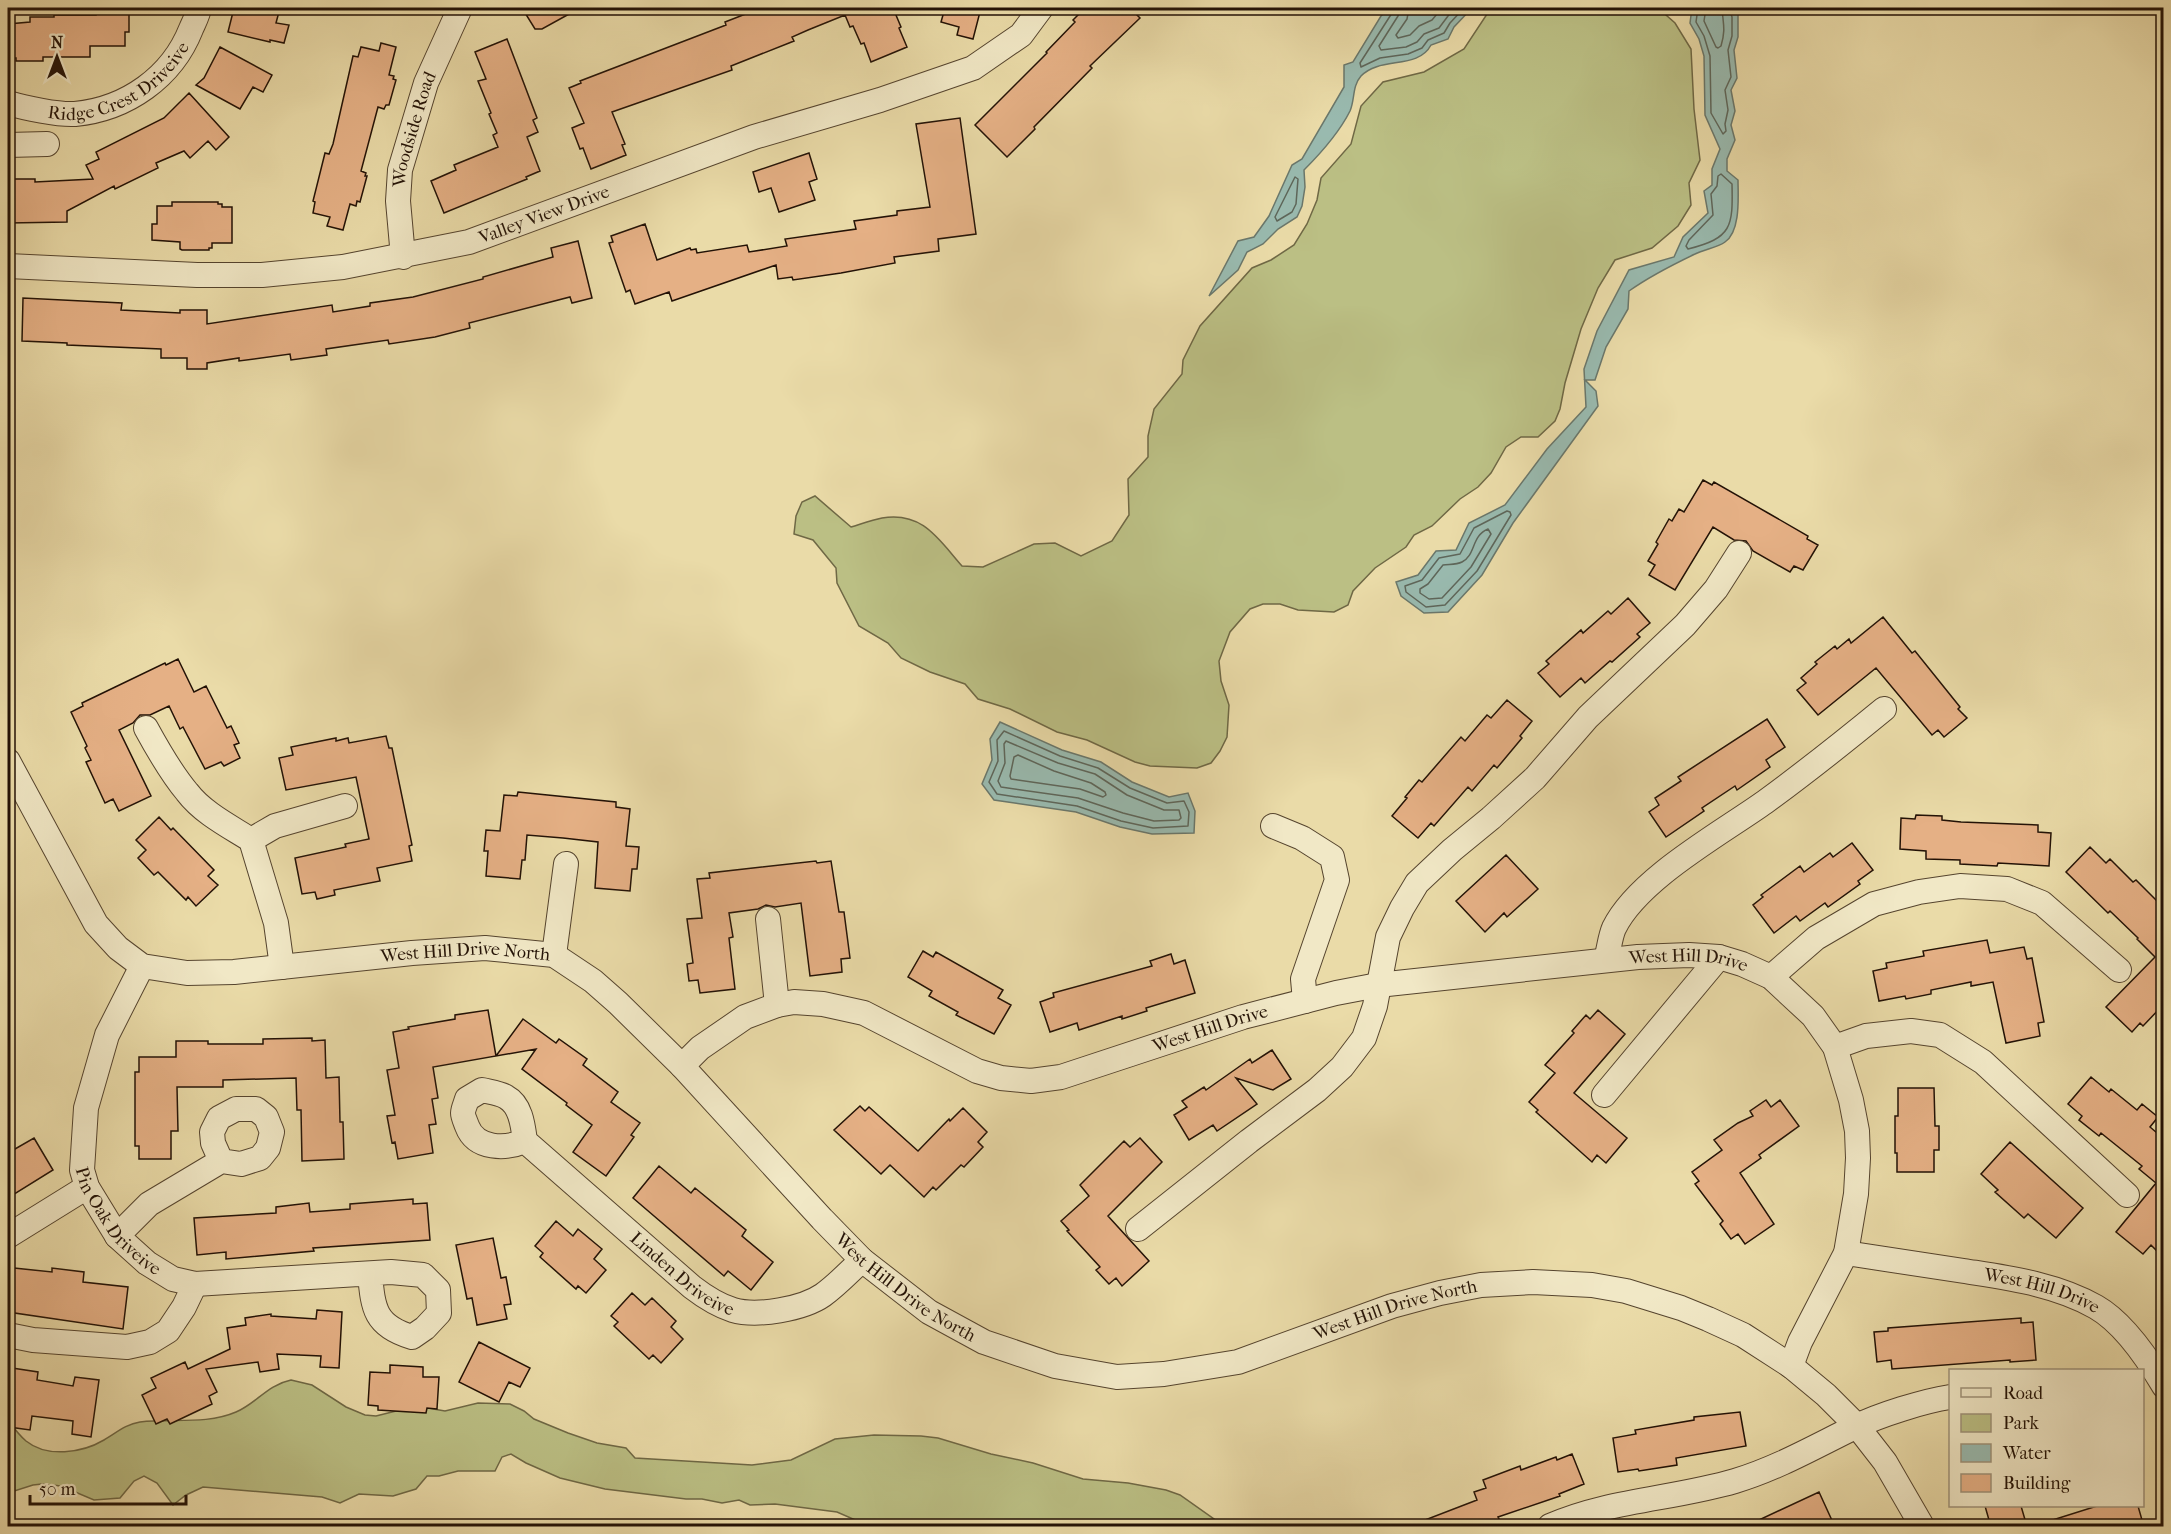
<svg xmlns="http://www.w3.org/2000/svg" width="2171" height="1534" viewBox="0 0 2171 1534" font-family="'IM FELL French Canon',serif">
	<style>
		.green { fill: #bbbf84; stroke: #6f6845; stroke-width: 1.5 }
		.water { fill: #99baaf; stroke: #6a776b; stroke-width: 1.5 }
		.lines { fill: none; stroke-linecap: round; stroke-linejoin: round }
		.shore { stroke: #5e665a; stroke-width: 1.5 }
		.building { fill: #e5b085; stroke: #231206; stroke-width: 1.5 }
		.minor-casing { stroke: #55442e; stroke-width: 26 }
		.minor { stroke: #f1e8c6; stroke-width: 24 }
		.labels { text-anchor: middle; stroke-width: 6; stroke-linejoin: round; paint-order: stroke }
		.street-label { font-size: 18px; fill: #231206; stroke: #f1e8c6 }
	</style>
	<rect width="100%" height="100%" fill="#eadba8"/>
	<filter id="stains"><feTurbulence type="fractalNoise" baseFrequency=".00333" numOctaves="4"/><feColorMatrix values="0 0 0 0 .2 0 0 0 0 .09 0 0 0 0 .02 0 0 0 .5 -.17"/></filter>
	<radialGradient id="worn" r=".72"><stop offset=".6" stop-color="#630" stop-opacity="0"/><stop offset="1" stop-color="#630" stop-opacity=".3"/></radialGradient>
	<path class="green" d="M1491,8H1658L1675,23L1691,49L1694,109L1700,160L1689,183L1691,205L1678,226L1652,248L1615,260L1598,288L1581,329L1565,383L1560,409L1555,421L1538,437H1521L1506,447L1491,473L1478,487L1460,499L1432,526L1414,535L1406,547L1375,568L1353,591L1348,605L1334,612L1298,610L1280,604H1263L1250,609L1230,632L1219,661L1221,681L1229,705L1227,737L1220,751L1211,763L1197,768L1150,766L1135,762L1087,740L1057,732L1010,709L978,699L965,684L930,672L901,658L888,643L859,626L837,583L836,568L813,540L794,534L796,516L802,502L815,496L851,527C861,524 872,520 882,518C923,511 939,540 962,566L983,567L1034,544L1055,543L1081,556L1112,541L1129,515L1128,479L1148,457V436L1154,409L1182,374L1183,360L1200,326L1252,268L1271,260L1294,245L1307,224L1317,200L1321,178L1351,144L1361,106L1383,82L1424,72L1464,49Z
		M291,1380L312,1385L346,1407L365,1415L376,1416L416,1406L445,1411L478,1403L510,1404L524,1411L534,1419L568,1433L597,1443L626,1448L635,1458L752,1465L791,1460L835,1439L874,1435L921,1436L938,1438L991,1454L1033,1463L1083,1479L1128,1483L1166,1490L1180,1495L1224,1526H869L837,1512L775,1504L750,1505L739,1500L722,1503L702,1499H686L605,1489L560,1478L526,1463L511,1454L502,1457L495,1471H458L439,1476H427L416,1489L393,1496L359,1494L340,1503L322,1497L203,1487L186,1495L173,1505L157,1483L144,1476L134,1481L120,1498L94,1500L61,1486L42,1484L33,1485L8,1493V1420C13,1427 19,1435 26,1441C47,1458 82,1453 104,1440C116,1433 126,1424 140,1422C172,1418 206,1425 236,1412C257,1403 267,1385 291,1380Z"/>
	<path class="water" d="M1389,8H1472L1454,27L1448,39L1431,45C1418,70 1380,56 1361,76C1352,86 1355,100 1350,111C1339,133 1321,153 1304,170L1305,187L1302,206L1297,217L1278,229L1263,244L1247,252L1238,270L1209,296L1238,241L1254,237L1269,216L1292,165L1302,159L1344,87V65L1353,62L1381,16Z
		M1692,8H1734L1738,15V37L1734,50L1737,78L1731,90L1735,111L1731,125L1735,140L1727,159V171L1738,180C1738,196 1741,231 1725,242C1717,248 1704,249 1695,254C1672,265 1650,276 1629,291L1628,309L1606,347L1595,380H1585L1596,391L1598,406L1513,523L1482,575L1448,612L1424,613L1401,596L1396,582L1418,575L1436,551L1456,550L1469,523L1505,505L1547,449L1586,407L1584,369L1597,331L1629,270L1674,257L1683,237L1708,213L1704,191L1712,185V169L1720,149L1705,115L1704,56L1699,39L1690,23Z
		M1000,722L1062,750L1101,762L1132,782L1169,797L1188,793L1195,811L1194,833L1152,834L1120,827L1076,812L994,800L982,784L992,760L990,739Z"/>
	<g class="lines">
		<path class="shore" d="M1393,8L1392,13L1360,63L1361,67L1380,58L1408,54L1422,48L1428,40L1444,33L1450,23L1464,8
			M1400,8L1398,16L1379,46L1381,50L1406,47L1417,42L1424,34L1439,28L1454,8
			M1409,8L1407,19L1396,35L1398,38L1410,35L1419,26L1432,20L1442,8
			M1698,8L1696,22L1704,36L1710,56L1711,113L1723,134L1726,131L1725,124L1728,110L1725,90L1731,77L1728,50L1732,36V17L1729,8
			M1706,8L1704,21L1716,47L1718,48L1721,46C1726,29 1723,24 1722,8
			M1721,174L1732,184C1733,227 1732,238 1688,249L1686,246L1689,240L1713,215L1711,194L1717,186L1718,176Z
			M1295,177L1298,179L1296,204L1292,212L1277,221L1275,217Z
			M1507,511L1510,512L1511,515L1477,571L1445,605L1426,607L1406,592L1405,586L1422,580L1439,558L1460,554L1474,528Z
			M1488,529L1491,534L1471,567L1442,598L1429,599L1420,593V589L1428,584L1443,565C1449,564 1456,565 1462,562C1476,555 1471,536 1488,529Z
			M1004,731L1060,756L1098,768L1130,788L1167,803L1184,801L1189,812L1188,826L1153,828L1121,821L1077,806L997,794L989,782L998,761L997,740Z
			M1006,741L1058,763L1095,774L1127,795L1164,810H1179L1181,818L1179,820L1154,821L1123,813L1078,798L1001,787L998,781L1005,763L1004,744Z
			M1018,755L1054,771L1091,783L1105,792L1106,795L1103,797L1080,789L1011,779L1010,776L1014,757Z"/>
	</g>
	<path class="building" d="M96,8H129V32H125V46H90V57H43V61H16V58H8V24L30,22V17H54V15H96Z
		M234,8H280L276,23L289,25L284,43L270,40V42L228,32Z
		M522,8H580L542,29H535Z
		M761,8H895H893L901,27L899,28L907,47L871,62L864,43L861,44L853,26L850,27L845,15L808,30L792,37L794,41L731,66L732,70L612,112L625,144L622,145L626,155L591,169L583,148L580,149L572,128L584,123L569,88L581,83L580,81L726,25L725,22Z
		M945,8H981L973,39L957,35L959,27L941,22Z
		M1085,8H1130L1140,18L1090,66L1092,68L1034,127L1035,129L1007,157L975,125L1047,53L1046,52L1075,22L1073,20Z
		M507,39L537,118L533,120L538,132L527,137L540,171L526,177L527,179L444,213L431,181L456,170L454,165L498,147L493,135L497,133L489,114L491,113L478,81L486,79L475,52Z
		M381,43L396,47L389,75L394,76L393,79L396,80L389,105H386L384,109L378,107L361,171L366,173L365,176H367L360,202L357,201L356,206L350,204L343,230L327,226L330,217L313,213L315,202L313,201L325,153L329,154L333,144L353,56L358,57L361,47L379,51Z
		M220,47L272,75L263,92L253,87L240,109L196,85L204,78Z
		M189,93L229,137L216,150L208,141L190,158L184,151L156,163L158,168L115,189L114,186L67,211V222L8,223V179H35V182L93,179L86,165L99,159L96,152L164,118Z
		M960,118L976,234L938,239L939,251L894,257L895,263L841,273L793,280L792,277L778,279L776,265L672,301L669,292L635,304L630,290L626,292L609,243L613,242L611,236L645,224L657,260L690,248L691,250L696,249L697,253L747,245L749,252L787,246L785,239L856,229L854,221L897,215V211L930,207L916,124Z
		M809,153L817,179L809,182L815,200L779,212L771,188L759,192L753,172Z
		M172,202H218V204H222V207H232V243H212V248H209V250H182L180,249V242L152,240V224H157V206H172Z
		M578,241L592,298L572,303L570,297L469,323L470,328L435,337L389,344L388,340L326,349L327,355L291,360L290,354L239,361V358L207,363V369H187V358H161V349L67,345V343L22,341L23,298L122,303L121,310L180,313V310H207V324L332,305L333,312L370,306V303L413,297L483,279V277L553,257L551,248Z
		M1703,480L1712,485L1714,482L1768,513L1808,536L1807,539L1818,545L1803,570L1794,566L1790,572L1753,551L1746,541L1734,540L1713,527L1675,590L1649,575L1655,565L1648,561L1658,544L1656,542L1669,519L1672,521L1679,509L1684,512Z
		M1628,598L1650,623L1637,634L1640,637L1612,662L1610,661L1585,683L1581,678L1560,697L1538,673L1549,664L1546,661L1581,630L1583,633L1608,611L1611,614Z
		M1883,617L1912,653L1915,651L1960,707L1958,709L1967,718L1944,737L1938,730L1932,735L1876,668L1818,715L1797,690L1806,683L1801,678L1817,664L1815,662L1835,646L1837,649L1849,639L1851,643Z
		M178,659L194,692L206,686L227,728L231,726L239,743L234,745L240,758L224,766L221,762L205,769L183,727L180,729L169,706L150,715H140L133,723L119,730L151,796L119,811L113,799L105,803L86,762L91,760L85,748L87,746L71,712L83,706L82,703L165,663L166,665Z
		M1507,700L1532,721L1520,736L1522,738L1497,768L1494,765L1472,791L1468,787L1434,826L1431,823L1418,838L1392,816L1407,798L1405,797L1419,780L1422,782L1461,737L1465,741L1487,715L1491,718Z
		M1767,719L1785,747L1766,760L1770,767L1737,790L1735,786L1702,808L1704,811L1666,837L1649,812L1659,805L1655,798L1681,781L1678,777Z
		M386,736L389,748H392L412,845L409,846L412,861L377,868L380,881L334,890L335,895L317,899L315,892L302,894L295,858L346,847L345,844L369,839L356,777L286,790L279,758L293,755L291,747L336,738V741L348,738L349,743Z
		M518,792L616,802V807L630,809L626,846L639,847L637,869H632L630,891L595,888L598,842L563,838L527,835L525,860H522L520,879L486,876L488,851H484L486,830L500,831L504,795L517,796Z
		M1916,815L1942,816V820L1961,822L2038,825V832L2051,833L2049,866L1998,863L1997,866L1960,864V860L1926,859V851L1900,849L1901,818L1915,819Z
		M159,817L171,830L173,828L214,870L208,876L218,885L196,906L188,897L186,900L158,872L154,875L138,858L146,850L136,840Z
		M1852,843L1873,870L1858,881L1860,884L1828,907L1825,903L1800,921L1796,916L1774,933L1753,905L1763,897L1761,895L1800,866L1804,872L1830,853L1833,857Z
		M2090,847L2106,863L2110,859L2133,882L2136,880L2163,907V1005L2143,1026L2140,1023L2132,1032L2106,1007L2155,957L2137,939L2138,938L2110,911L2108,913L2066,872Z
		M1506,855L1538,889L1507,917L1504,913L1485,932L1456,901Z
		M816,861L817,863L831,861L839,912H844L850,958L841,959L842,972L810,976L801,903L775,907L766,905L758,909L729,913L733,937L729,938L735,989L700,993L698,980L689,981L687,964L693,963L687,919L702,918L697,879L710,878L709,873Z
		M1987,940L1990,953L2024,947L2027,959L2032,958L2044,1022L2038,1023L2040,1036L2006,1043L1993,982L1971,986V982L1931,990V994L1906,999L1905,996L1879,1001L1873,971L1887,968L1886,963L1924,956L1923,951Z
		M923,951L933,957L936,952L1003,990L998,998L1011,1005L994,1034L956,1015L958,1012L929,996L932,991L908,977Z
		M1171,954L1174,964L1185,960L1195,993L1146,1008L1147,1011L1122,1019V1016L1079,1030L1077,1023L1050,1032L1040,1002L1054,997L1053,993L1152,966L1150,961Z
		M488,1010L496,1056L433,1067L438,1098L432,1099L436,1124L429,1125L433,1153L398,1159L395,1142L392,1143L387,1116L395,1115L387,1070L399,1068L393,1032L409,1029L408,1027L455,1019V1015Z
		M1598,1010L1625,1034L1574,1093L1627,1138L1606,1163L1597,1155L1592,1162L1536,1112L1538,1110L1529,1102L1555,1073L1545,1065L1574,1033L1572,1031L1586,1015L1590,1019Z
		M523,1019L556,1043L559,1039L587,1059L583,1065L618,1092L611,1102L640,1123L631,1135L634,1137L606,1176L573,1152L592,1125L566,1105L567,1103L522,1069L536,1049L496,1056Z
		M312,1038V1041L325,1040L326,1078L339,1077L340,1122H343L344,1159L302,1161L301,1110H297L296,1078L223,1080V1087H177L178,1131H171V1159H139V1146H135V1072H139V1057H176V1041H208V1044H263V1039Z
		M1272,1050L1291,1079L1273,1090L1236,1078L1257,1104L1217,1131L1213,1125L1189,1140L1174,1115L1187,1107L1182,1101L1204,1087L1206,1090L1250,1059L1252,1063Z
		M2091,1077L2109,1092L2111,1089L2137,1110L2142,1104L2158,1117L2150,1127L2163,1138V1240L2156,1250L2151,1245L2143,1254L2116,1232L2156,1183L2139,1169L2142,1166L2101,1133L2099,1136L2079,1120L2082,1116L2068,1104Z
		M1898,1088H1934L1935,1126H1939V1150H1934V1172H1897V1153H1895V1116H1898Z
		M1766,1100L1771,1107L1780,1100L1799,1126L1759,1155L1761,1158L1740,1173L1774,1224L1745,1244L1738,1234L1731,1239L1720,1224L1723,1221L1695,1184L1699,1181L1692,1172L1722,1150L1714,1140L1738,1123L1753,1116L1750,1111Z
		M860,1106L865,1111L869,1107L918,1151L949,1119L950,1121L963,1108L987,1132L978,1142L983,1147L964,1167L961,1165L936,1190L933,1187L924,1197L890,1165L881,1174L834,1130Z
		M34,1138L53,1170L8,1198V1153Z
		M1140,1138L1162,1162L1108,1216L1149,1261L1122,1286L1116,1278L1109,1284L1096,1270L1100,1267L1067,1231L1069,1230L1061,1221L1089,1196L1080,1185L1124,1141L1130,1147Z
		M2010,1142L2083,1208L2056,1238L2028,1214L2024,1218L1995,1192L1998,1190L1981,1174Z
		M659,1166L691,1193L695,1188L746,1230L742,1236L773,1262L751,1290L728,1271L724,1276L633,1198Z
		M413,1199V1204L427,1203L430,1240L313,1248L314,1251L226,1259V1252L197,1255L194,1218L276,1213V1207L309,1203L310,1212L350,1209V1204Z
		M556,1221L573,1236L578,1229L602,1249L594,1259L606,1270L586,1293L578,1286L576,1289L540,1257L543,1253L535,1246Z
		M493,1238L501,1278L506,1277L511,1304L504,1305L507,1319L477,1325L472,1298L467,1299L456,1245Z
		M14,1268L52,1272V1268L84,1272L83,1282L128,1287L123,1329L8,1312Z
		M632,1293L645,1305L652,1298L676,1321L671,1327L683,1339L661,1363L653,1355L649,1359L614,1326L618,1322L611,1316Z
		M317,1310L342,1312L339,1368L320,1367L321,1356L277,1354L279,1369L260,1372L258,1362L206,1369L217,1392L209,1396L212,1404L170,1424L167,1419L156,1424L142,1395L156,1388L151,1378L185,1362L188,1369L230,1349L227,1328L246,1325L245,1318L271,1314V1316L316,1319Z
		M2021,1318V1323L2033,1322L2036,1360L2010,1362V1360L1892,1369L1891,1360L1877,1362L1874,1332L1888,1331V1328Z
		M479,1342L530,1368L520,1387L509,1382L499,1402L459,1382Z
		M390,1365L423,1367V1377H439L437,1409L427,1408L426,1413L378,1410V1406L368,1405L370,1372L390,1373Z
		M12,1368L38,1372L37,1380L73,1386L75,1377L99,1380L91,1437L72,1434L73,1421L32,1416L30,1430L9,1427L11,1414L8,1413V1376L11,1377Z
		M1740,1412L1746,1446L1676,1458L1677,1465L1639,1471L1638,1469L1618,1472L1613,1438L1636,1434L1635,1430L1694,1420V1417Z
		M1572,1454L1584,1484L1559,1494L1560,1496L1498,1517L1499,1519L1481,1527H1412V1525L1477,1500L1474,1492L1486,1488L1483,1480L1520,1466L1521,1470L1556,1457L1557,1460Z
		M1819,1492L1835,1527H1744Z
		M1985,1506H2021L2026,1523L2013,1527H1991Z
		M2097,1506H2138L2144,1527H2044L2043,1523Z"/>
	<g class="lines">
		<g class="minor-casing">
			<g id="minor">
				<path id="s1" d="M8,103C25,108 58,115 75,114C127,109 172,77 191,29C194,22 198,15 199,8"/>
				<path d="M8,145L47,144"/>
				<path id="s2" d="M403,257L398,201L400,170L426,83L460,8"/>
				<path id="s3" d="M8,266L197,275H262L343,267L469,242L754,137L880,100L973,68L1021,35L1041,8"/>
				<path d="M146,728C158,750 171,773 187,792C203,813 229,826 251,840L276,923L282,967"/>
				<path id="s4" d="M8,761L96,924L118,948L142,966L187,973L234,972L412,953L485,948L554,955L593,981L618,1003L682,1066L822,1219L862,1260L929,1312L984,1342L1055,1366L1117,1377L1164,1374L1238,1362L1392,1306L1440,1293L1481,1285L1533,1282L1592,1285L1626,1291L1681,1308L1708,1319L1743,1335L1791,1366L1826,1395L1857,1426L1885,1462L1922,1526"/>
				<path d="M1273,826L1302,838L1332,857L1337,880L1303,979L1305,1001"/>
				<path d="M251,840L275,826L345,806"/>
				<path d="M768,919L777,1005"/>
				<path d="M554,955L566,864"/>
				<path d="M1606,959C1609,950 1610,937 1614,928C1638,879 1720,834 1765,802C1806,772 1845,741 1884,709"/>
				<path id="s5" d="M142,966L107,1035L86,1108L82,1170L87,1187L117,1236L147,1263L173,1279L195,1284L391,1272L423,1275L438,1290L439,1313L425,1328L412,1337C375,1326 373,1309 370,1274"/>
				<path d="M1771,977L1816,938L1874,904L1919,892L1960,886L2007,889L2042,903L2119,970"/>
				<path d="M1835,1047L1866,1036L1911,1031L1940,1035L1983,1062L2127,1195"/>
				<path id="s6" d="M682,1066L700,1048L745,1017L777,1005L794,1002L823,1004L864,1013L977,1071L1001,1078L1031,1081L1061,1077L1243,1017L1336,993L1378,985L1638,957L1689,955L1719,957L1742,964L1771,977L1813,1016L1835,1047L1851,1100L1857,1131L1858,1158L1856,1194L1846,1253L1800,1342L1791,1366"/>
				<path d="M1604,1095L1719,957"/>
				<path id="s7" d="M525,1141C506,1149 476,1150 467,1126C466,1123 463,1117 463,1113C463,1109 466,1103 467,1099L482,1090C490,1092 500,1093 506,1097C521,1105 523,1126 525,1141L692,1287C705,1297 717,1305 733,1310C757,1317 803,1309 823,1295C837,1285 850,1271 862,1260"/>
				<path d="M1138,1229L1249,1141L1317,1090L1342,1067L1364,1038L1375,1006L1388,937L1402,908L1417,883L1452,850L1491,818L1535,778L1588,717L1685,625L1716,589L1739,553"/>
				<path d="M8,1236L87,1187"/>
				<path d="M117,1236L149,1204L221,1161L241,1164L260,1158L268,1148L272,1132L266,1117L256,1109H236L219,1118L212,1132L213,1143L221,1161"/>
				<path id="s8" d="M1846,1253C1885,1259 1924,1265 1964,1271C2008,1278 2056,1284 2096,1307C2124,1323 2148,1359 2164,1386"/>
				<path d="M8,1335L33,1340L127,1347L150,1342L168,1331L184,1307L195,1284"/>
				<path d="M1550,1526C1609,1500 1674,1499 1735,1481C1778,1468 1816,1446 1855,1427C1879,1415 1924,1401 1950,1397"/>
			</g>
		</g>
		<use href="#minor" class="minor"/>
	</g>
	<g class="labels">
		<g class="street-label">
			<text dy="6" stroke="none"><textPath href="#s1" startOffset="122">Ridge Crest Driveive</textPath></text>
			<text dy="6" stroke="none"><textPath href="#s2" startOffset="130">Woodside Road</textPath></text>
			<text dy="6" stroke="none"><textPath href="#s3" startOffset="544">Valley View Drive</textPath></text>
			<text dy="6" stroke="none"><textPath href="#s4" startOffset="573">West Hill Drive North</textPath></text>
			<text dy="6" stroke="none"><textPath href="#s6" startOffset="1058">West Hill Drive</textPath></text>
			<text dy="6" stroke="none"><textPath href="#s6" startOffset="572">West Hill Drive</textPath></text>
			<text dy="6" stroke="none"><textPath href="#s5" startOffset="279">Pin Oak Driveive</textPath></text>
			<text dy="6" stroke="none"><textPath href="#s7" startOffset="394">Linden Driveive</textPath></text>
			<text dy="6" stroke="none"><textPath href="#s4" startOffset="1148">West Hill Drive North</textPath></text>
			<text dy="6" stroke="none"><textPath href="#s8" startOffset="200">West Hill Drive</textPath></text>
			<text dy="6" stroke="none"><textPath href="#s4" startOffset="1670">West Hill Drive North</textPath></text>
		</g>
	</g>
	<rect width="2171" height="1534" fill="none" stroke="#eadba8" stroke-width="30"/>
	<rect x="9" y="9" width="2153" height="1516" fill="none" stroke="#231206" stroke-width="3"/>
	<rect x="15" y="15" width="2141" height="1504" fill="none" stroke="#231206" stroke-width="1.5"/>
	<rect x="1949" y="1369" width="195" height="138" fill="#f1e8c6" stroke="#9f9279" stroke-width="1.5"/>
	<rect x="1961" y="1388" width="30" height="9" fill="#f1e8c6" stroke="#9f9279" stroke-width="1.5"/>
	<text x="2003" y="1399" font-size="18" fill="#231206">Road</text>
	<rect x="1961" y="1414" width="30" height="18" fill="#bbbf84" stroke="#9f9279" stroke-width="1.5"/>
	<text x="2003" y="1429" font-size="18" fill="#231206">Park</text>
	<rect x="1961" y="1444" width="30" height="18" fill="#99baaf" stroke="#9f9279" stroke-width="1.5"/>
	<text x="2003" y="1459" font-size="18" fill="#231206">Water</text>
	<rect x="1961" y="1474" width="30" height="18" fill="#e5b085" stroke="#9f9279" stroke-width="1.5"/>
	<text x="2003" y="1489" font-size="18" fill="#231206">Building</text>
	<g transform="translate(57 57)" stroke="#f1e8c6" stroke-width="4.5" paint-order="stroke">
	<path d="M0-4.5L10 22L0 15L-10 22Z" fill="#231206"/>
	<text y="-9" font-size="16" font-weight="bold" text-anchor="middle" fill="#231206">N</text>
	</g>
	<path d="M30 1495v9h156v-9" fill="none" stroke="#231206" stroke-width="3"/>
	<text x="39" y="1495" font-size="18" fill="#231206" stroke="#f1e8c6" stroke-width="4.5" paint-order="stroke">50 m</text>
	<rect width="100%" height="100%" filter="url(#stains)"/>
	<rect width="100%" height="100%" fill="url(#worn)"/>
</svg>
